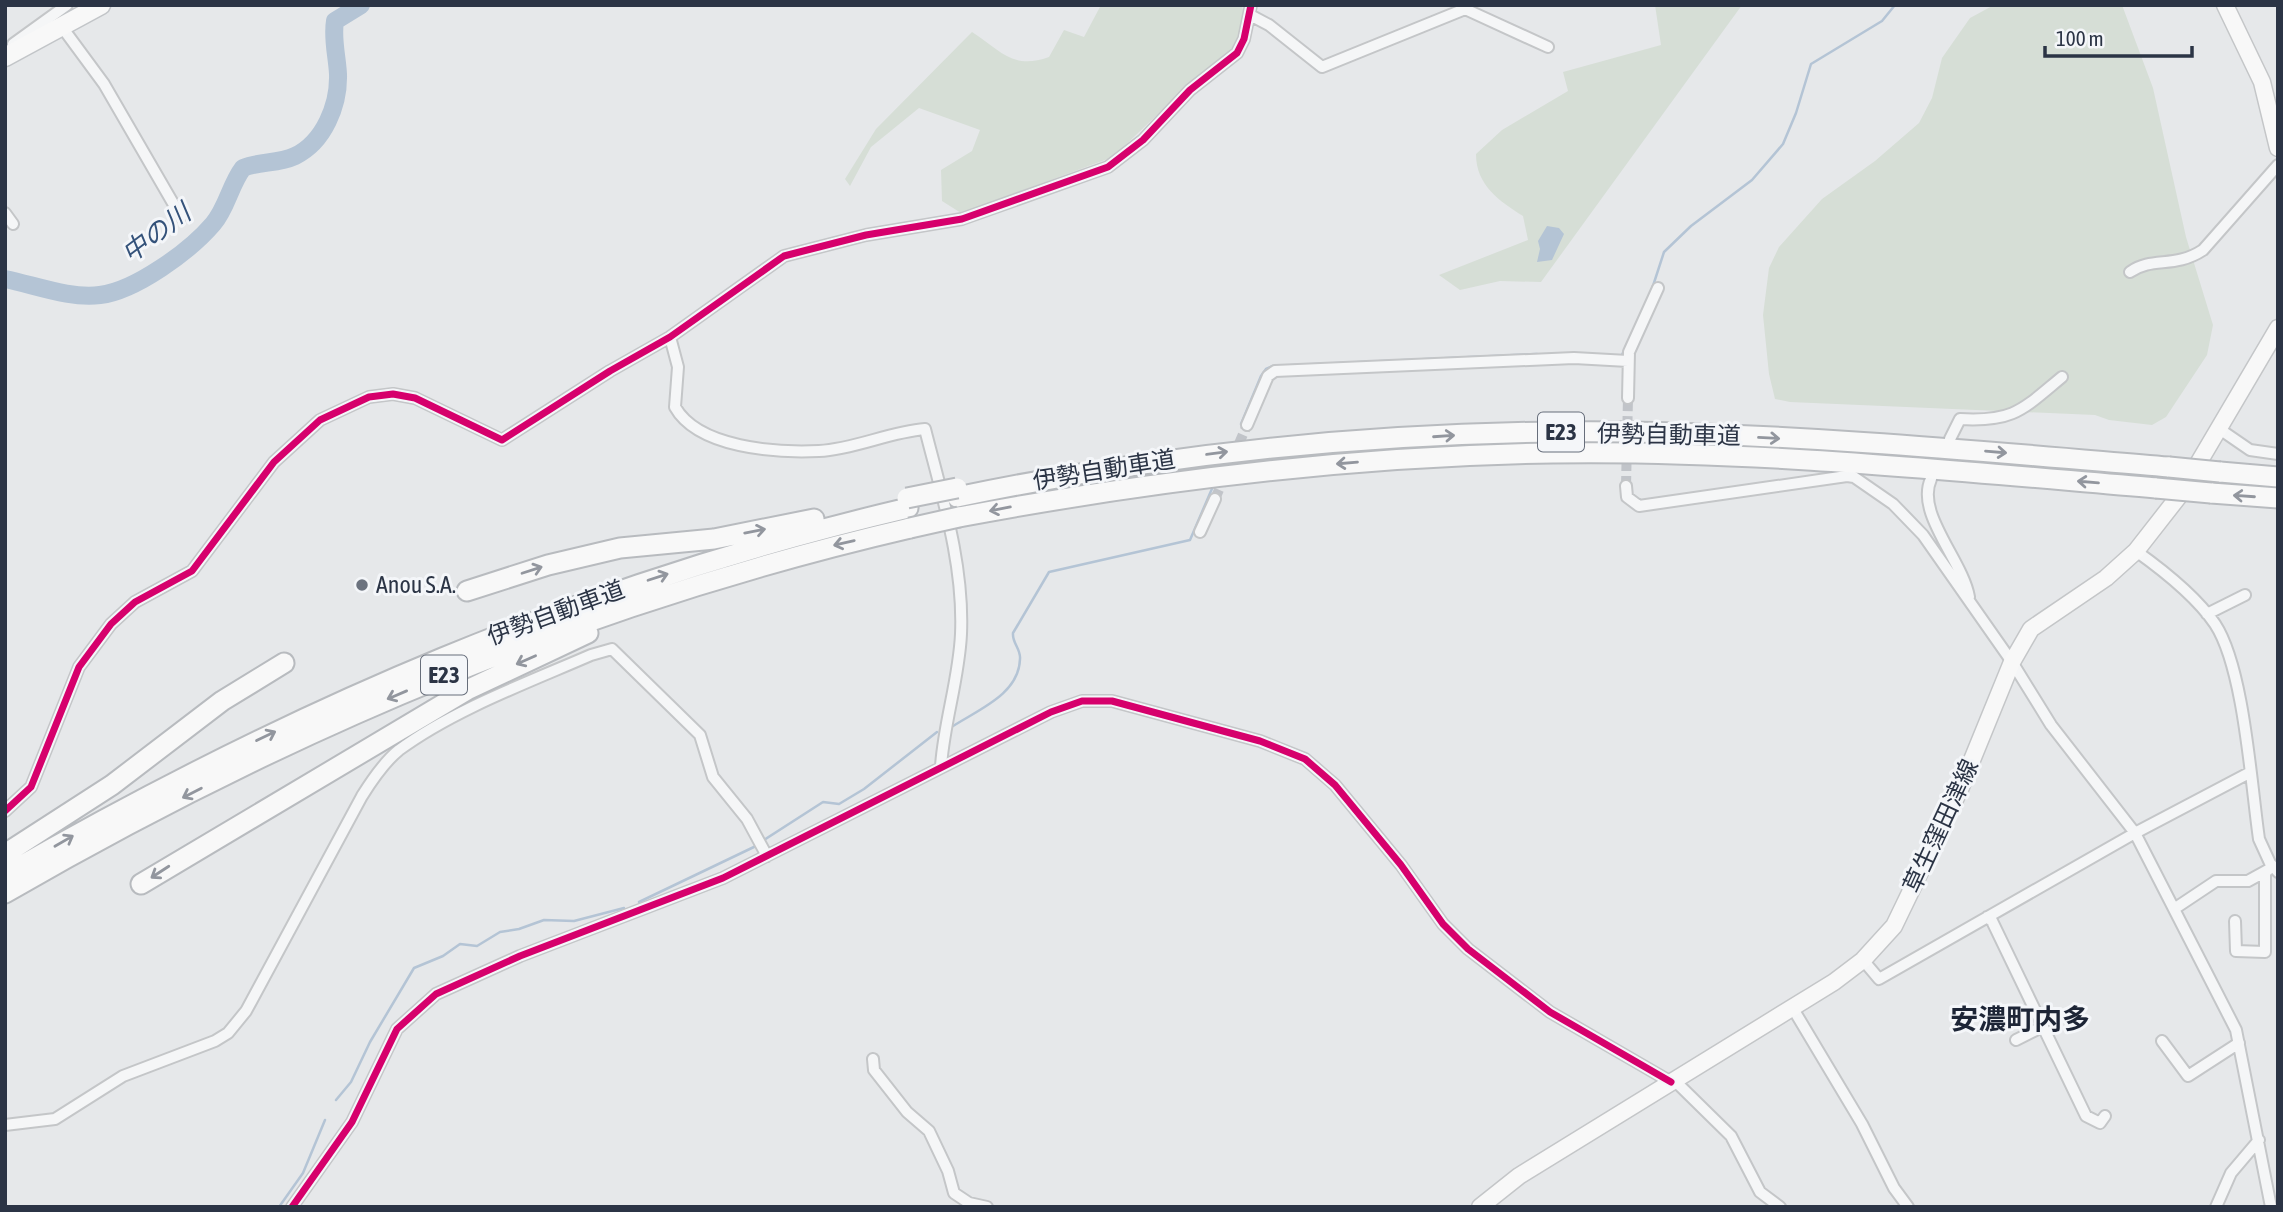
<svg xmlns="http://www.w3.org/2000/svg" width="2283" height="1212" viewBox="0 0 2283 1212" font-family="'Asap Condensed','Noto Sans JP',sans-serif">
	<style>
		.green { fill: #d6ded6 }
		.water { fill: #b4c4d5 }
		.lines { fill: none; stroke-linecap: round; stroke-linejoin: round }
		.stream { stroke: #b4c4d5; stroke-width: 2.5 }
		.river { stroke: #b4c4d5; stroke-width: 18 }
		.minor-tunnel { stroke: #c1c4c9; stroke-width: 10; stroke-dasharray: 10 5; stroke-linecap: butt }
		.minor-casing { stroke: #c4c6c8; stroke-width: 14 }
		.secondary-casing { stroke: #c4c6c8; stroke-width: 19 }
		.primary-casing { stroke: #c2c5c8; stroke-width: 21 }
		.motorway-casing { stroke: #b8bbbf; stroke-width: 23 }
		.minor { stroke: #f5f6f7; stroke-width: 10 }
		.secondary { stroke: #f8f8f8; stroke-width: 16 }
		.primary { stroke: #f8f8f8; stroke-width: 18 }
		.motorway { stroke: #f8f8f8; stroke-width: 19 }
		.motorway-bridge-casing { stroke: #b8bbbf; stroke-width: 23; stroke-linecap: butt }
		.motorway-bridge { stroke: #f8f8f8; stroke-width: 19 }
		.cycleway-casing { stroke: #f4f6f9; stroke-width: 11 }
		.cycleway { stroke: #d6006c; stroke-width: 7 }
		.oneway { stroke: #92969e }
		.poi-dot { fill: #6c737f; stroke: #f4f6f9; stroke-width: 2.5 }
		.labels { text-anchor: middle; stroke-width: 6; stroke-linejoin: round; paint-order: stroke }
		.shield { fill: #f4f6f9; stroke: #676e7b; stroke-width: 2 }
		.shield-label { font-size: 23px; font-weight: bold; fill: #2b3445 }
		.street-label { font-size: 24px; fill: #2b3445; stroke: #f4f6f9 }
		.poi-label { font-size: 24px; fill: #2b3445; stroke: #f4f6f9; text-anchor: start }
		.water-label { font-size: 26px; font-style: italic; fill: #34527a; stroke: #f4f6f9 }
		.quarter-label { font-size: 28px; font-weight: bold; fill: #1d2536; stroke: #f4f6f9 }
	</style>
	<rect width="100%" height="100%" fill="#e6e8ea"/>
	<path class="green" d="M1101,5H1242L1244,16L1239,39L1220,63L1184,89L1113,157L961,213L942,201L941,170L972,151L980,130L919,108L871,147L850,186L845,179L876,129L972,32C1001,51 1013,70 1049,57L1064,30L1084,37Z
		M1655,5H1742L1541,282L1500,281L1460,290L1439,275L1528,240L1523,216C1499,201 1476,185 1476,154L1502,130L1568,91L1563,72L1661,45Z
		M1994,5H2122L2153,88L2186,237L2213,325L2207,355L2166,417L2152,425L2109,420L2095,415L1790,402L1775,399L1769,374L1763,315L1769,268L1779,247L1822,199L1875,161L1919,123L1932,98L1942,58L1970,18Z"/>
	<path class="water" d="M1547,226L1559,228L1564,234L1552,260L1537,262L1540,249L1538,241Z"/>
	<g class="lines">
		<path class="stream" d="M1621,357L1651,292L1664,252L1691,226L1752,180L1783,144L1796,113L1811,64L1882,21L1895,5
			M1241,424L1261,376L1266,369L1273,366L1537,354
			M950,728C977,710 1019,695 1020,659C1021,649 1012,643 1013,633L1049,572L1190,540L1214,484
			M761,842L823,802L839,804L864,789L937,732
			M639,902L756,846
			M336,1100L351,1082L370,1042L414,968L443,956L460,944L477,946L500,932L519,929L544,920L574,921L624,908
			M279,1207L303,1173L325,1120"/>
		<path class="river" d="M5,279C35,285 70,299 100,295C135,291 190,251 213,224C227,208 230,185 243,168C260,161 278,164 295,156C324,142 339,105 338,74C337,55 332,39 335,21L361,5"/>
		<path class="minor-tunnel" d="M1626,486L1628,398
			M1215,499L1247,425"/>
		<g class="minor-casing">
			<path id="minor" d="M1250,15L1269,25L1322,67L1465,9L1548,47
				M62,27L104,84L181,217
				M13,44L67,5
				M5,213L13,224
				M2130,272C2153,256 2174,269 2203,250L2278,165
				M670,337L678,367L675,407C698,448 776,453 819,451C855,449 889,432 925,429C942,496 964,564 961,634C959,679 944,722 941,766
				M1628,398L1629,352L1658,288
				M1247,425L1268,376L1275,371L1574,358L1628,361
				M2218,428L2250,450L2278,454
				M1950,439L1960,419C2014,422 2022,410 2062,377
				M1931,479C1915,513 1963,561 1969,597
				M1626,486L1627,497L1639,506L1847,476L1854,477L1893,504L1923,535L2012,662L2051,725L2135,833L2236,1030L2271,1207
				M1200,532L1215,499
				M2136,551C2164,571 2196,596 2215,624C2244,668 2251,784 2259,839L2270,863L2278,872
				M2207,614L2245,595
				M5,811L31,787L79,667L111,624L135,602L192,571L274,462L320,420L369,397L393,394L415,398L502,440L610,371L670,337L784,256L866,235L962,219L1108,167L1143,140L1190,90L1237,53L1244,39L1251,5
				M2174,909L2216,881H2248L2268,870
				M1987,917L1992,921L2086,1116L2100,1123L2105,1116
				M2235,921L2236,951L2265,952V872
				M1863,960L1879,979L2135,833L2249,773
				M1792,1007L1862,1124L1894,1188L1908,1207
				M2016,1040L2042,1027
				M2162,1041L2188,1076L2239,1043
				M873,1059L874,1070L907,1112L929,1131L948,1171L954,1193L969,1203L987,1207
				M1674,1080L1731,1136L1760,1192L1780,1207
				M5,1125L55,1119L123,1076L215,1041L228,1033L246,1011L362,796C372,780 384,762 399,750C453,710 529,682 591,655L612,649L700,735L713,777L747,819L767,856
				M292,1207L352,1122L397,1029L436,994L520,956L723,878L1051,712L1082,701H1112L1260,741L1305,759L1335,785L1401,865L1443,924L1468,949L1550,1012L1671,1082
				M2216,1207L2231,1173L2259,1140"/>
		</g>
		<g class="secondary-casing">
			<path id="secondary" d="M2225,5L2262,82L2278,148
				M1480,1207L1519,1176L1834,982L1863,960L1894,926L1961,787L2012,662L2031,629L2106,578L2136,551L2179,496L2278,328"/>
		</g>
		<g class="primary-casing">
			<path id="primary" d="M5,57L101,5"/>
		</g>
		<g class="motorway-casing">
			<path id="motorway" d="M2220,472L2278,477
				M2211,493L2278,498
				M957,497C1178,451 1405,429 1631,432C1811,435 1990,452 2169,467
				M959,517C1156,480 1353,456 1553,453C1754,450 1955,471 2156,488
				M467,591L548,565L620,548L714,539L814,519
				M5,854L112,785L222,701L284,663
				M5,875C294,709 583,584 908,508
				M141,884L467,690L588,633
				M5,893C292,727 587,603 910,528"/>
		</g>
		<use href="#minor" class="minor"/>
		<use href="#secondary" class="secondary"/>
		<use href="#primary" class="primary"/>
		<use href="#motorway" class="motorway"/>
		<g class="motorway-bridge-casing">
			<path id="motorway-bridge" d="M2169,467L2220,472
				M2156,488L2211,493
				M907,498L957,488
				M910,528L959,517"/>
		</g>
		<use href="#motorway-bridge" class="motorway-bridge"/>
		<g class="cycleway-casing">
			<path id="cycleway" d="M5,811L31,787L79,667L111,624L135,602L192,571L274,462L320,420L369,397L393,394L415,398L502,440L610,371L670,337L784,256L866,235L962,219L1108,167L1143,140L1190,90L1237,53L1244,39L1251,5
				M292,1207L352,1122L397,1029L436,994L520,956L723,878L1051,712L1082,701H1112L1260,741L1305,759L1335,785L1401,865L1443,924L1468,949L1550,1012L1671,1082"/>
		</g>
		<use href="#cycleway" class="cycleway"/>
	</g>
	<defs><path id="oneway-shaft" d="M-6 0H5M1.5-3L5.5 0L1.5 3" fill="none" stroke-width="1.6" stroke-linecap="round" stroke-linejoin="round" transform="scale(1.75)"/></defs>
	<g class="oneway">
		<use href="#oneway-shaft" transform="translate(1444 436) rotate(-4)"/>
		<use href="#oneway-shaft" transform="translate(1769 438) rotate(3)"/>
		<use href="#oneway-shaft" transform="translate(1996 452) rotate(5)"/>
		<use href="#oneway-shaft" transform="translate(1217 453) rotate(-8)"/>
		<use href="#oneway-shaft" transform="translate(1347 463) rotate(175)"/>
		<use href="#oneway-shaft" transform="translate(2088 482) rotate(-175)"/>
		<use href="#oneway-shaft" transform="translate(2244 496) rotate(-176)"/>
		<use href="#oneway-shaft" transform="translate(1000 509) rotate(169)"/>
		<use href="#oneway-shaft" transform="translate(755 531) rotate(-11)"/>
		<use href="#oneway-shaft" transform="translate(844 543) rotate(167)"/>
		<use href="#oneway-shaft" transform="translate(532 570) rotate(-18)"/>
		<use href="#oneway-shaft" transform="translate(658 577) rotate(-18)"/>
		<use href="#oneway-shaft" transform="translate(526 660) rotate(156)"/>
		<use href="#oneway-shaft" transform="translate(397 695) rotate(157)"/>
		<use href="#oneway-shaft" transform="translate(266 736) rotate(-26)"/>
		<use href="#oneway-shaft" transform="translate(192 793) rotate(153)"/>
		<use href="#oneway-shaft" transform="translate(64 841) rotate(-30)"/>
		<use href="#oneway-shaft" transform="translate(160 872) rotate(147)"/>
	</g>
	<circle class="poi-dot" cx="362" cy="585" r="7"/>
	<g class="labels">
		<g class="shield">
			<rect x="1538" y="412.5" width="46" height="39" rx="5"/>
			<rect x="421" y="655.5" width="46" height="39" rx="5"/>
		</g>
		<g class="shield-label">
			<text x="1561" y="440">E23</text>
			<text x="444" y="683">E23</text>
		</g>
		<g class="street-label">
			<text transform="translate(1669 435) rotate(1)" y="8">伊勢自動車道</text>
			<text transform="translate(1104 470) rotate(-9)" y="8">伊勢自動車道</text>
			<text transform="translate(556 613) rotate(-20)" y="8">伊勢自動車道</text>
			<text transform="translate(1941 826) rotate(-65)" y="8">草生窪田津線</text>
		</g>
		<g class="poi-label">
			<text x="376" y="593">Anou S.A.</text>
		</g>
		<g class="water-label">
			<text transform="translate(156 233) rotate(-37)" y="9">中の川</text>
		</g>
		<g class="quarter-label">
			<text x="2020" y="1029">安濃町内多</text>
		</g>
	</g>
	<rect width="2283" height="1212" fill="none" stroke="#2b3445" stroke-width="14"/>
	<path d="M2045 46v10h147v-10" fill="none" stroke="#2b3445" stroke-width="3.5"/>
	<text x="2056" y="46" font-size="21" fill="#2b3445" stroke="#f4f6f9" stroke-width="5" paint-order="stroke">100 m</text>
</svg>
